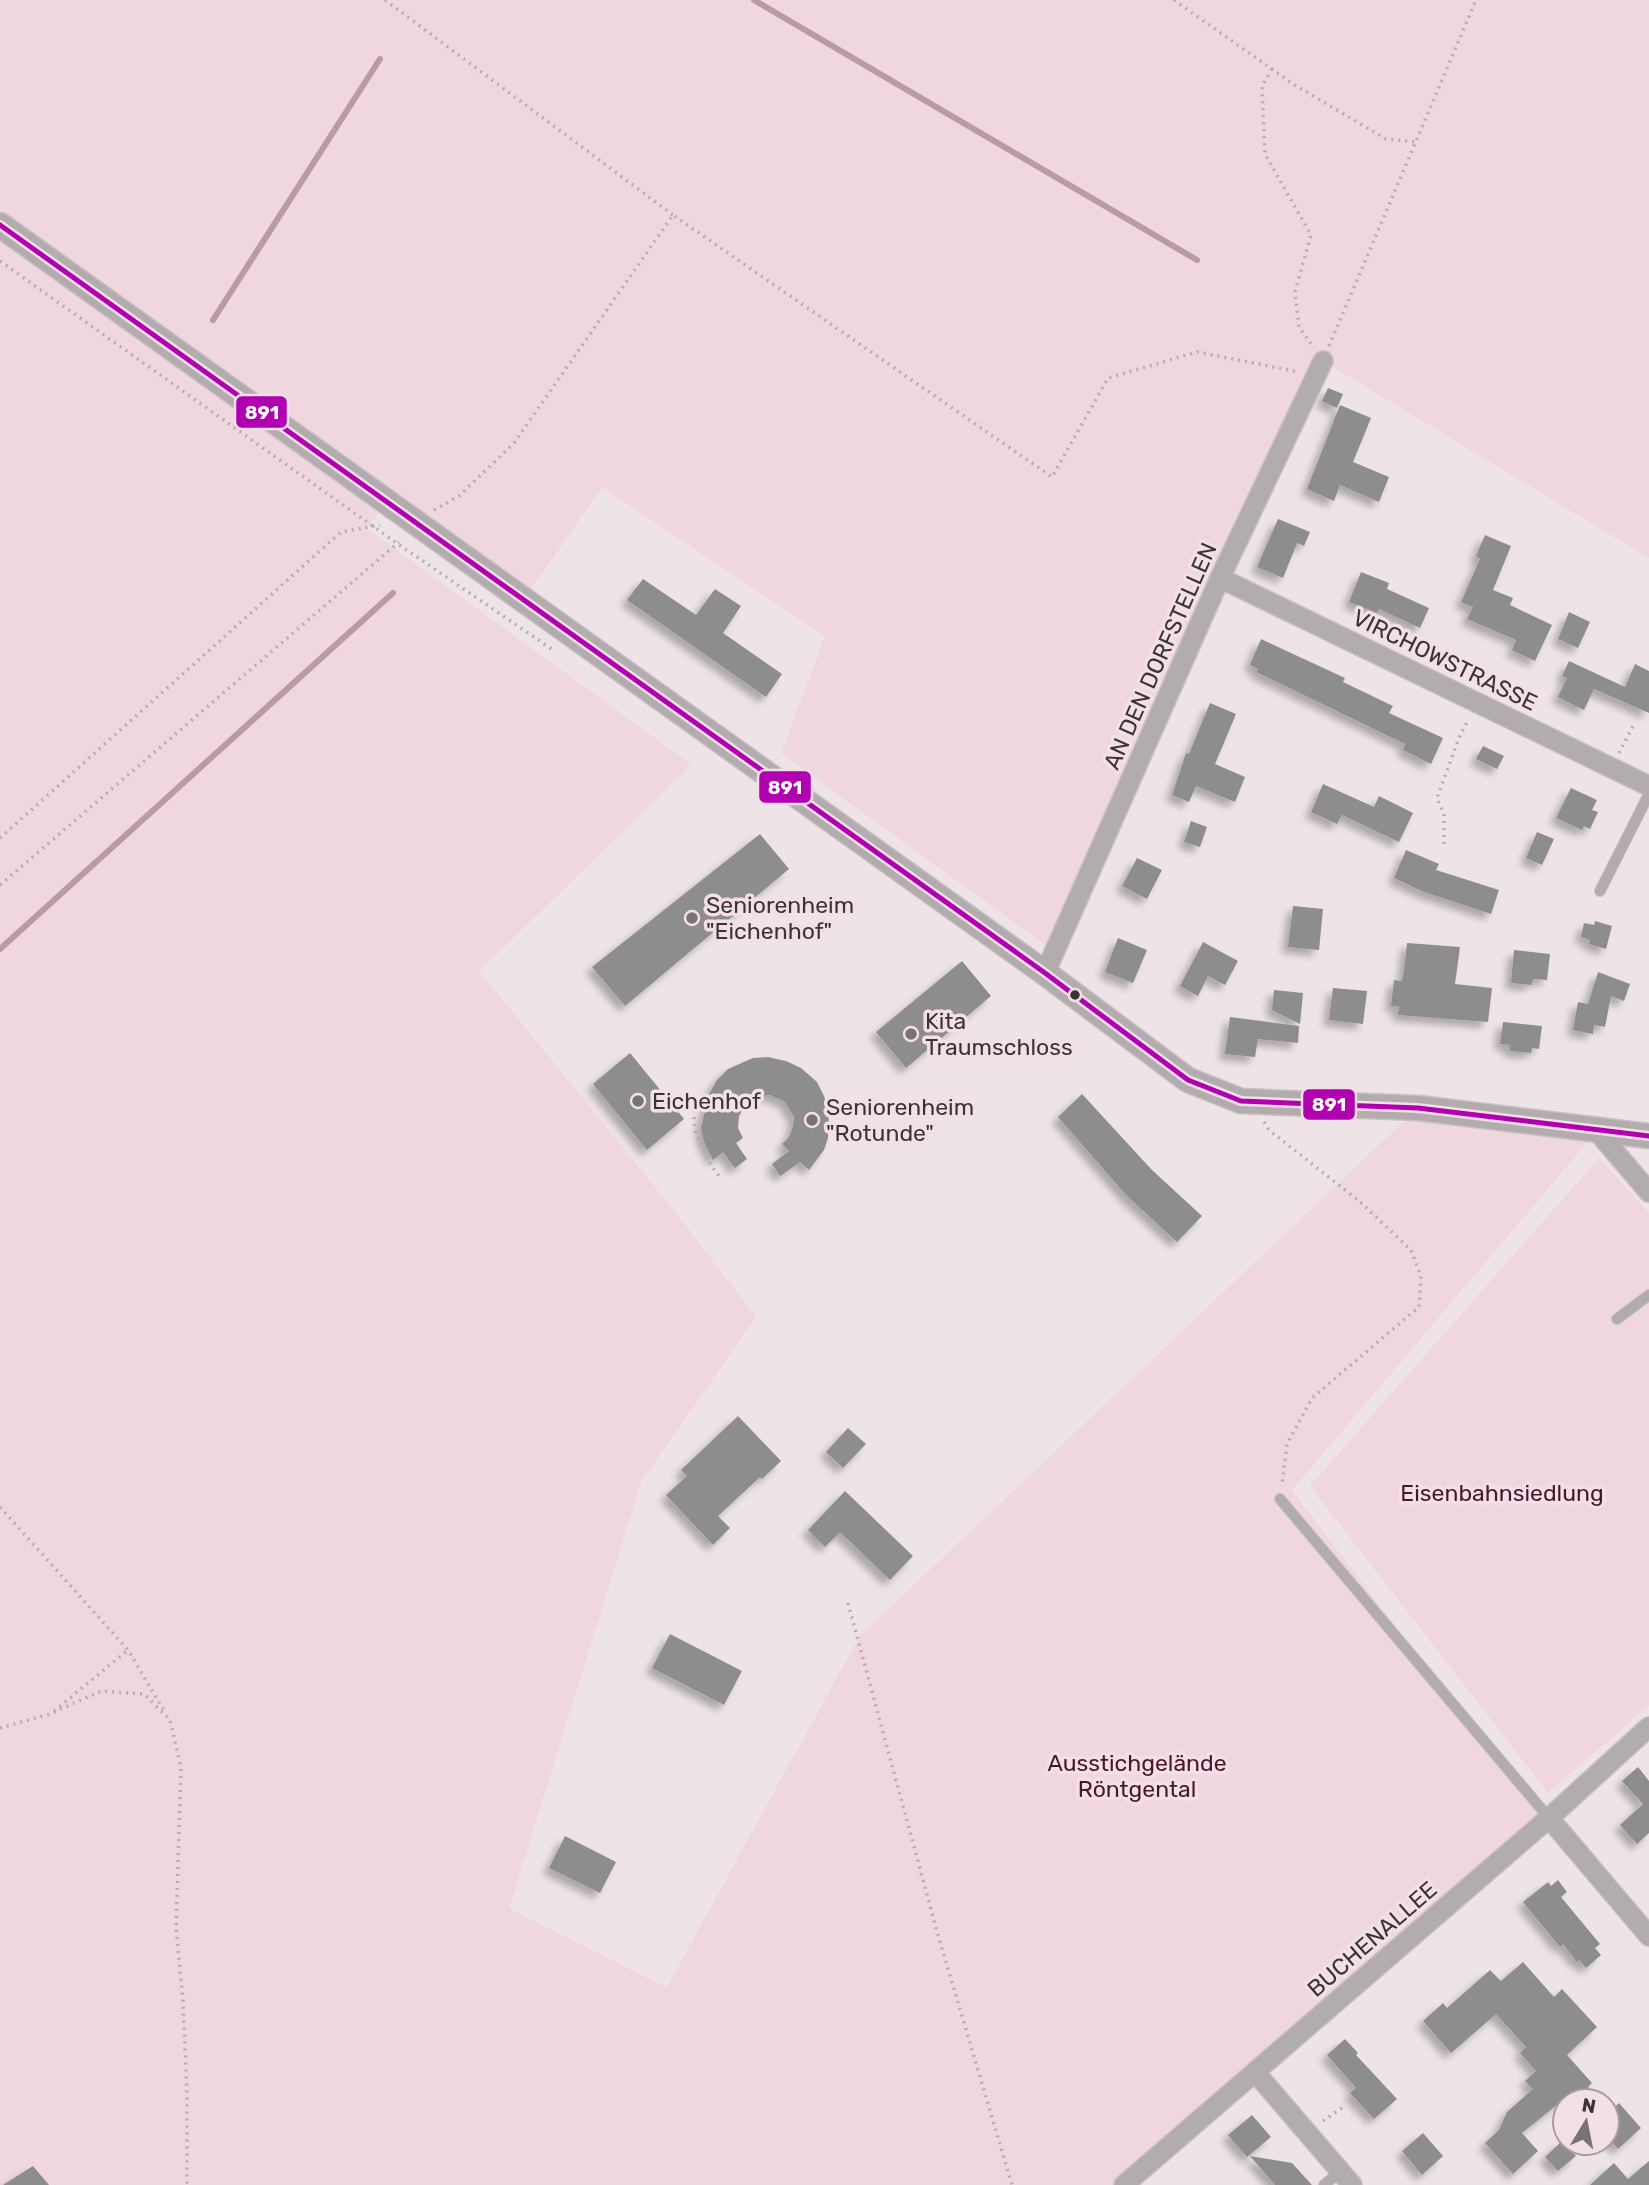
<svg xmlns="http://www.w3.org/2000/svg" width="1649" height="2185" viewBox="0 0 1649 2185" font-family="Rubik,sans-serif">
	<style>
		.green { fill: #f0d6df }
		.lines { fill: none; stroke-linecap: round; stroke-linejoin: round }
		.stream { stroke: #b99aa5; stroke-width: 6 }
		.building { fill: #8e8d8d; filter: url(#shadow) }
		.service-casing { stroke: #c9c2c4; stroke-width: 12 }
		.minor-casing { stroke: #c9c2c4; stroke-width: 22 }
		.tertiary-casing { stroke: #c9c2c4; stroke-width: 27 }
		.path { stroke: #b4aeb0; stroke-width: 3.5; stroke-dasharray: 2 5; stroke-linecap: butt }
		.service { stroke: #b3acae; stroke-width: 10 }
		.minor { stroke: #b3acae; stroke-width: 19 }
		.tertiary { stroke: #b3acae; stroke-width: 24 }
		.bus-1-casing { stroke: #f2e0e6; stroke-width: 10 }
		.bus-1 { stroke: #b000b0; stroke-width: 5 }
		.poi-dot { fill: #7a7274; stroke: #f2e0e6; stroke-width: 2.5 }
		.bus-dot { fill: #3b3436; stroke: #f2e0e6; stroke-width: 2.5 }
		.labels { text-anchor: middle; stroke-width: 7; stroke-linejoin: round; paint-order: stroke }
		.street-label { font-size: 23px; fill: #3b3436; stroke: #f2e0e6 }
		.poi-label { font-size: 23px; fill: #3b3436; stroke: #f2e0e6; text-anchor: start }
		.park-label { font-size: 23px; fill: #48162d; stroke: #f2e0e6 }
		.line-badge { stroke: #f2e0e6; stroke-width: 2.5 }
		.badge-label { font-size: 19px; text-anchor: middle; font-weight: bold; fill: #fff }
	</style>
	<defs>
		<filter id="shadow"><feDropShadow dx="-6" dy="6" stdDeviation="3.5" flood-color="#0004"/></filter>
	</defs>
	<rect width="100%" height="100%" fill="#eee4e7"/>
	<path class="green" d="M0,0H1649V558L1323,361L1055,952L781,753L825,636L602,487L530,591L397,493L366,528L692,765L479,971L669,1204L756,1317L641,1482L509,1909L667,1987L859,1637L1418,1108L1597,1131L1292,1490L1539,1815L1114,2185H0Z
		M1599,1158L1649,1213V1705L1548,1793L1310,1486Z"/>
	<g class="lines">
		<path class="stream" d="M754,0L1197,260
			M213,320L380,59
			M0,949L393,593"/>
	</g>
	<path class="building" d="M1328,388L1343,394L1337,408L1322,401Z
		M1340,405L1371,418L1353,462L1389,477L1379,502L1340,485L1334,501L1307,489Z
		M1278,519L1310,532L1304,546L1297,543L1283,578L1257,567Z
		M1485,535L1511,546L1493,590L1513,598L1510,605L1552,625L1535,661L1512,650L1516,640L1467,619L1473,607L1461,602L1480,559L1476,556Z
		M1361,572L1389,583L1387,589L1429,608L1420,628L1379,609L1377,613L1349,602Z
		M643,579L696,615L715,589L741,606L723,633L782,674L766,697L627,600Z
		M1569,612L1590,622L1578,648L1558,639Z
		M1261,639L1345,678L1343,682L1393,706L1389,713L1443,738L1431,764L1403,750L1405,744L1256,672L1258,669L1250,665Z
		M1569,661L1625,687L1635,664L1649,671V713L1594,689L1584,710L1558,697L1567,678L1562,676Z
		M1210,703L1236,714L1215,764L1245,777L1235,802L1196,786L1189,802L1172,795L1186,753L1189,754Z
		M1483,746L1504,756L1497,769L1476,759Z
		M1323,784L1374,807L1379,796L1413,813L1399,842L1342,815L1337,824L1311,812Z
		M1571,788L1597,800L1592,810L1598,812L1590,829L1584,826L1582,830L1556,818Z
		M1191,821L1207,827L1200,847L1184,842Z
		M1537,832L1554,839L1542,865L1526,858Z
		M760,834L789,869L625,1006L592,967Z
		M1406,850L1439,864L1436,870L1499,890L1491,914L1424,892L1394,878Z
		M1137,858L1162,870L1147,899L1122,886Z
		M1293,906L1323,909L1319,950L1288,947Z
		M1595,921L1612,926L1606,949L1589,944L1590,940L1581,937L1584,923L1594,925Z
		M1118,938L1147,950L1133,983L1105,972Z
		M1203,942L1238,961L1225,985L1208,976L1198,996L1180,986Z
		M1407,943L1460,947L1455,984L1492,988L1488,1022L1398,1015L1399,1006H1391L1394,980L1401,981L1403,978Z
		M1514,950L1550,954L1547,980L1533,979L1532,985L1511,983Z
		M962,961L991,996L906,1068L876,1032Z
		M1598,972L1630,984L1624,1001L1611,996L1605,1027L1594,1025L1593,1034L1573,1030L1578,1002L1588,1004Z
		M1333,988L1367,991L1363,1024L1329,1020Z
		M1274,990L1303,993L1300,1024L1272,1010Z
		M1230,1017L1299,1026L1298,1043L1258,1039L1255,1057L1225,1054Z
		M1503,1022L1542,1026L1539,1049L1532,1048L1531,1053L1510,1051V1045L1500,1044Z
		M630,1053L684,1119L647,1150L593,1084Z
		M768,1057L786,1061L801,1068L817,1082L824,1096L829,1112L828,1138L824,1150L809,1170L800,1162L780,1176L772,1164L789,1151L782,1144L789,1137L793,1127L794,1117L785,1102L770,1095L753,1097L746,1103L739,1116L738,1128L743,1138L736,1143L747,1159L735,1168L723,1152L713,1160L704,1142L701,1128L709,1094L717,1080L728,1069L753,1058Z
		M1082,1094L1152,1170L1202,1216L1177,1242L1127,1196L1058,1117Z
		M738,1416L781,1461L762,1479L760,1477L718,1516L730,1528L713,1545L666,1495L687,1476L681,1470Z
		M848,1428L866,1444L843,1468L826,1452Z
		M845,1491L913,1556L890,1580L840,1532L825,1547L808,1530Z
		M670,1634L742,1671L724,1705L652,1668Z
		M1638,1767L1649,1781V1833L1637,1844L1620,1825L1643,1804L1622,1781Z
		M565,1836L616,1862L600,1893L549,1868Z
		M1558,1880L1567,1892L1561,1897L1600,1944L1595,1948L1601,1955L1586,1968L1579,1960L1577,1962L1563,1944L1560,1947L1523,1902L1548,1882L1551,1886Z
		M1523,1962L1554,1997L1562,1989L1597,2027L1567,2055L1592,2083L1588,2087L1601,2101L1563,2100L1522,2133L1538,2151L1513,2174L1485,2143L1499,2130L1507,2112L1533,2089L1525,2081L1536,2071L1520,2053L1526,2047L1496,2014L1451,2053L1423,2021L1443,2003L1447,2008L1490,1970L1501,1981Z
		M1345,2039L1358,2053L1356,2055L1397,2099L1374,2119L1350,2093L1356,2088L1327,2055Z
		M1619,2103L1641,2128L1618,2149L1607,2137V2114Z
		M1252,2115L1271,2137L1247,2157L1228,2135Z
		M1423,2133L1443,2156L1422,2175L1402,2151Z
		M1562,2141L1576,2156L1558,2171L1545,2157Z
		M1250,2156L1292,2163L1312,2185H1275Z
		M1649,2161V2185H1590L1614,2163L1628,2179Z
		M33,2166L49,2185H3Z"/>
	<g class="lines">
		<g class="service-casing">
			<path id="service" d="M1600,891L1649,794
				M1617,1319L1649,1295
				M1280,1499L1549,1818
				M1324,2185L1340,2172"/>
		</g>
		<g class="minor-casing">
			<path id="minor" d="M1220,578L1649,786
				M1045,973L1220,578L1323,361
				M1597,1131L1649,1192
				M1549,1818L1649,1936
				M1256,2073L1352,2185
				M1124,2185L1549,1818L1649,1727"/>
		</g>
		<g class="tertiary-casing">
			<path id="tertiary" d="M0,225L1045,973L1188,1080L1241,1101L1418,1108L1649,1136"/>
		</g>
		<path class="path" d="M385,0L673,215
			M1174,0L1293,84L1386,139L1416,142
			M1272,69L1262,86L1265,154L1311,235L1295,292L1299,327L1314,348
			M0,261L398,544L553,650
			M1329,346L1476,0
			M434,510L459,496L514,443L673,215L1052,477L1108,378L1197,352L1299,372
			M1619,753L1633,726
			M0,838L341,532L380,525
			M1444,844V815L1437,798L1459,738L1468,720
			M0,885L399,542
			M694,1096C693,1135 696,1145 719,1176
			M1264,1122L1269,1130L1359,1201L1411,1250L1421,1276L1419,1307L1312,1398L1287,1444L1282,1485
			M0,1507L128,1650L165,1712
			M848,1603L938,1935L1012,2185
			M54,1711L128,1650
			M0,1728L50,1714L101,1691L144,1694L170,1720L181,1767L176,1927L183,2002L187,2093V2185
			M1323,2121L1346,2105"/>
		<use href="#service" class="service"/>
		<use href="#minor" class="minor"/>
		<use href="#tertiary" class="tertiary"/>
		<g class="bus-1-casing">
			<path id="bus-1" d="M0,225L1045,973L1188,1080L1241,1101L1418,1108L1649,1136"/>
		</g>
		<use href="#bus-1" class="bus-1"/>
	</g>
	<g class="poi-dot">
		<circle cx="692" cy="918" r="7"/>
		<circle cx="911" cy="1034" r="7"/>
		<circle cx="638" cy="1101" r="7"/>
		<circle cx="812" cy="1120" r="7"/>
	</g>
	<circle class="bus-dot" cx="1075" cy="995" r="6"/>
	<g class="labels">
		<g class="street-label">
			<text transform="translate(1160 656) rotate(-66)" y="8">AN DEN DORFSTELLEN</text>
			<text transform="translate(1445 660) rotate(26)" y="8">VIRCHOWSTRASSE</text>
			<text transform="translate(1372 1939) rotate(-41)" y="8">BUCHENALLEE</text>
		</g>
		<g class="poi-label">
			<text x="706" y="913">Seniorenheim<tspan x="706" dy="26">"Eichenhof"</tspan></text>
			<text x="925" y="1029">Kita<tspan x="925" dy="26">Traumschloss</tspan></text>
			<text x="652" y="1109">Eichenhof</text>
			<text x="826" y="1115">Seniorenheim<tspan x="826" dy="26">"Rotunde"</tspan></text>
		</g>
		<g class="park-label">
			<text x="1502" y="1501">Eisenbahnsiedlung</text>
			<text x="1137" y="1771">Ausstichgelände<tspan x="1137" dy="26">Röntgental</tspan></text>
		</g>
	</g>
	<g class="line-badge">
		<rect x="235" y="395" width="53" height="34" rx="7" fill="#b000b0"/>
		<rect x="758" y="770" width="54" height="34" rx="7" fill="#b000b0"/>
		<rect x="1302" y="1088" width="54" height="33" rx="7" fill="#b000b0"/>
	</g>
	<g class="badge-label">
		<text x="262" y="419">891</text>
		<text x="785" y="794">891</text>
		<text x="1329" y="1111">891</text>
	</g>
	<g transform="translate(1586 2122) rotate(10)"><circle r="33" fill="#f2e0e6" stroke="#a99ba0" stroke-width="2"/>
	<path d="M0-5L12 26L0 18L-12 26Z" fill="#7a7274"/>
	<text y="-10" font-size="19" font-weight="bold" text-anchor="middle" fill="#3b3436">N</text>
	</g>
</svg>
